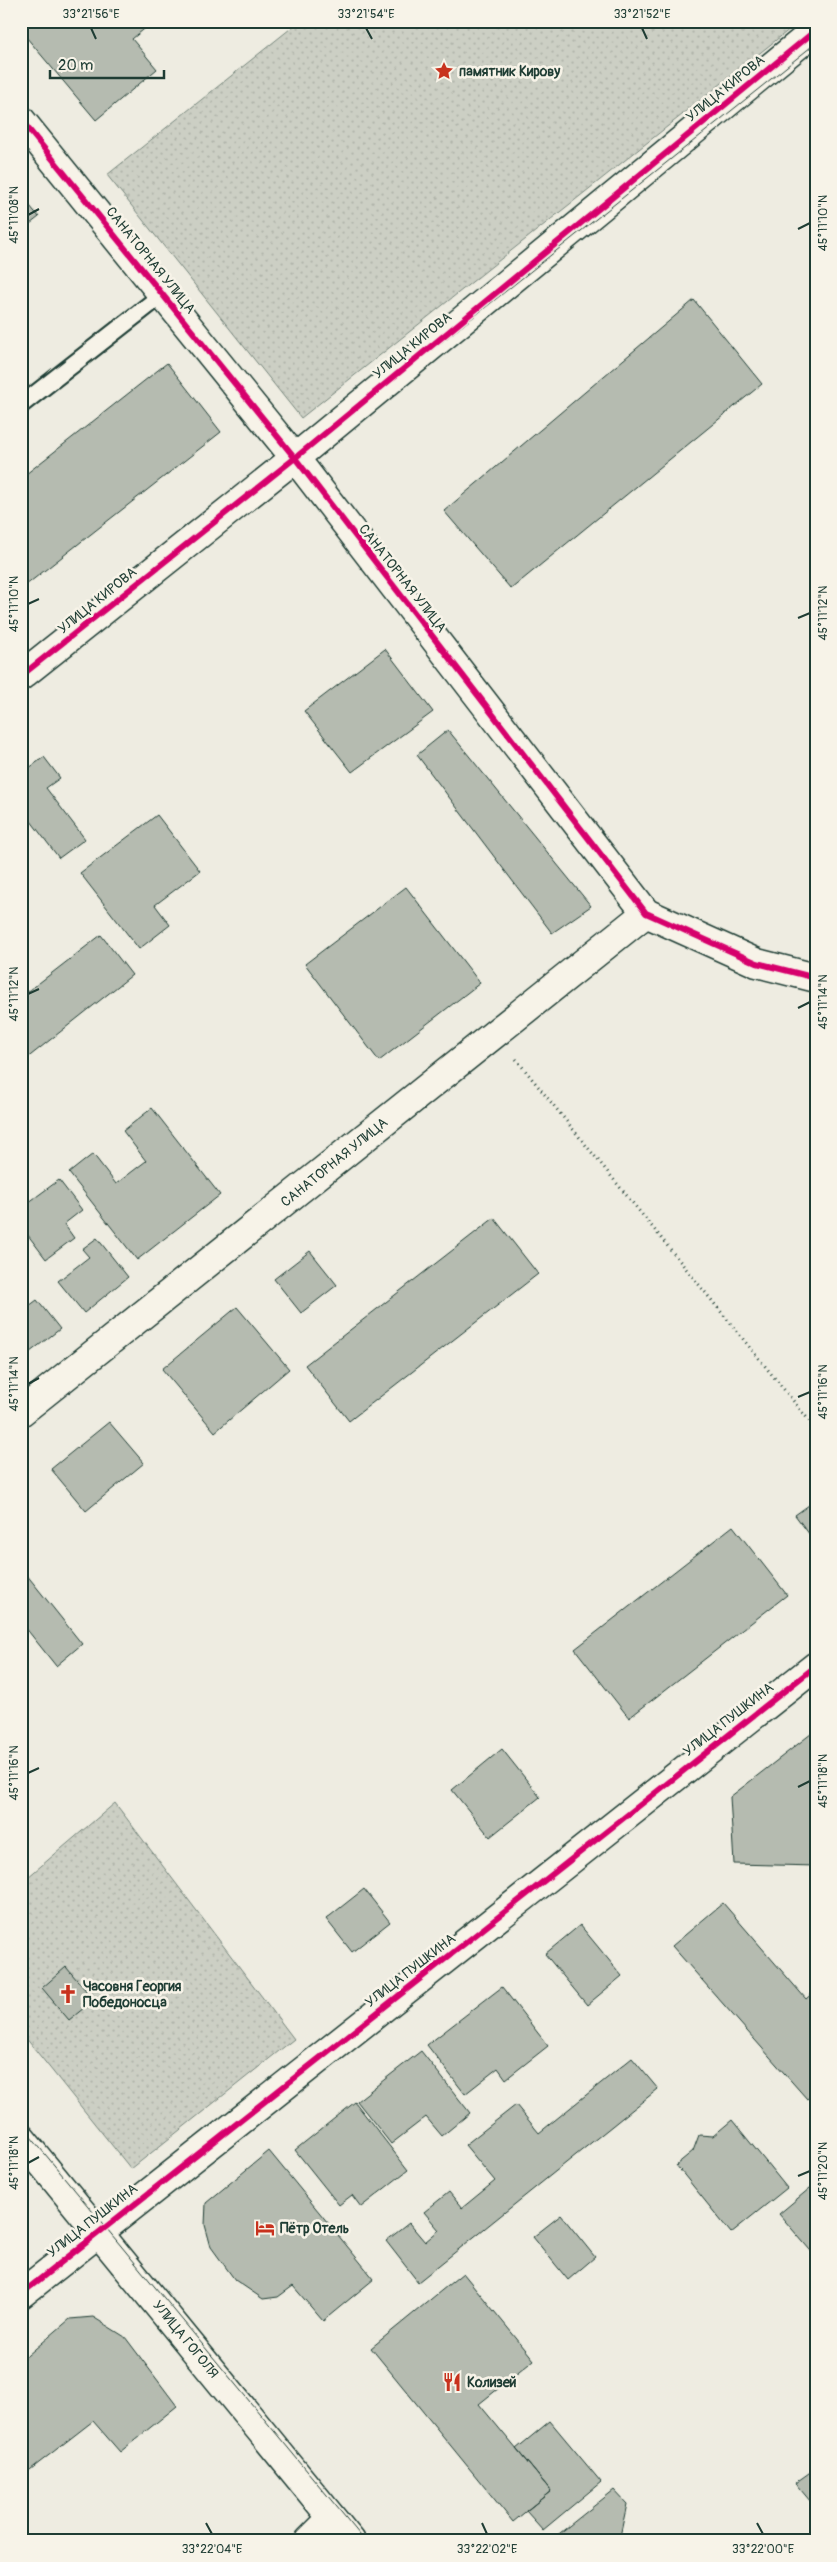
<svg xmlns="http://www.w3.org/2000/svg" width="837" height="2562" viewBox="0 0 837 2562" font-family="Pangolin,sans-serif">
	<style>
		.park { fill: url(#park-dots); stroke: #76867c }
		.building { fill: #b5bbb0; stroke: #1f3d34 }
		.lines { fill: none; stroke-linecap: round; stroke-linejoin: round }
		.lane-casing { stroke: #1f3d34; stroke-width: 20 }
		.street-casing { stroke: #1f3d34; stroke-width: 31 }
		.path { stroke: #1f3d34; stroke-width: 3; stroke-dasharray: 1 4; stroke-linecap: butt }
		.lane { stroke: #f7f3e8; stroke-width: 16 }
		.street { stroke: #f7f3e8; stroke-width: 28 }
		.tram { stroke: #1f3d34; stroke-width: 1 }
		.cycleway-casing { stroke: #f7f3e8; stroke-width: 9 }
		.cycleway { stroke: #d6006c; stroke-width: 6 }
		.ticks { fill: none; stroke: #1f3d34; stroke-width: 2 }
		.labels { text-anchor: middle; stroke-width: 5; stroke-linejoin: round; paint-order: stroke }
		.poi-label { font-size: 14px; font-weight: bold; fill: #1f3d34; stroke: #f7f3e8; text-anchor: start }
		.street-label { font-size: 14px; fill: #1f3d34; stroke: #f7f3e8 }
		.neatline { fill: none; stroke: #1f3d34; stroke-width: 2 }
		.ticks-label { font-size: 12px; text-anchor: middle; fill: #1f3d34 }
	</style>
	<defs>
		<pattern id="park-dots" width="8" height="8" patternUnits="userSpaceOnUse" patternTransform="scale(1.25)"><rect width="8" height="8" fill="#cccfc4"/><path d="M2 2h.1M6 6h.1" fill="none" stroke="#afb3a9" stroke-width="1.8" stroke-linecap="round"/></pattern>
	</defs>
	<rect width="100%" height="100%" fill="#eeece1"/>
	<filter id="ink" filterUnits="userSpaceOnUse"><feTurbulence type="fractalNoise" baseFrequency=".02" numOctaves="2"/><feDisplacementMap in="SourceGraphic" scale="10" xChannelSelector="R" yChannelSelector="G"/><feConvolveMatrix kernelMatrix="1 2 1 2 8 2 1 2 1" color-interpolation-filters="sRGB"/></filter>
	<g filter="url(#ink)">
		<path class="park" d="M300,21H800L301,418L107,175Z
			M115,1803L294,2039L131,2169L21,2032V1883Z"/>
		<path class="building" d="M21,21H154L132,39L157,69L96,120L21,31Z
			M21,195L39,217L21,231Z
			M694,300L762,384L511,589L444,511Z
			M167,363L221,432L21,589V478Z
			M385,649L433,712L352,772L304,711Z
			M448,730L591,906L552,933L417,755Z
			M44,757L60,778L46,788L85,839L59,858L21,808V774Z
			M157,815L200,871L155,905L170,925L139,949L80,873Z
			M406,887L480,983L379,1061L305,964Z
			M101,935L132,975L21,1063V997Z
			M152,1108L220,1195L137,1260L69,1173L93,1154L116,1184L146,1161L123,1131Z
			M59,1180L82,1210L64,1224L74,1238L46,1259L21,1226V1208Z
			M494,1218L538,1274L349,1421L305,1365Z
			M97,1238L128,1277L84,1313L58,1281L89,1257L82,1249Z
			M310,1251L337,1285L301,1313L274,1279Z
			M37,1300L60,1329L21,1359V1312Z
			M237,1307L289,1369L215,1432L162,1369Z
			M109,1422L144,1463L86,1511L51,1469Z
			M816,1500V1543L795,1515Z
			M733,1526L787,1595L629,1718L575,1649Z
			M26,1574L82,1644L56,1666L21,1622V1577Z
			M816,1730V1866L734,1864L730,1797Z
			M502,1749L540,1797L490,1837L452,1790Z
			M364,1889L390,1922L352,1952L326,1919Z
			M723,1903L806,1999L816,1990V2092L807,2099L672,1946Z
			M580,1925L622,1976L587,2005L545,1954Z
			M66,1967L94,2000L69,2020L42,1988Z
			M502,1987L548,2046L506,2079L498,2068L465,2094L427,2045Z
			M421,2051L470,2113L442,2136L426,2117L391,2144L357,2101Z
			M632,2058L658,2089L418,2282L386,2241L409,2223L425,2242L439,2230L424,2212L449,2192L462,2208L495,2181L465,2145L516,2105L539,2133Z
			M355,2102L408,2170L361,2207L352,2195L339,2205L295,2150Z
			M732,2120L787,2188L731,2233L676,2165L693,2151L699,2135L713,2136Z
			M269,2151L374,2279L323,2321L293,2286L278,2297L263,2299L235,2280L211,2247L205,2225L206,2203Z
			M816,2183V2257L779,2214Z
			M561,2215L595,2257L568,2280L533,2237Z
			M463,2273L534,2360L479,2404L551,2491L513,2522L371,2348Z
			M93,2317L125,2337L177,2406L120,2452L93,2421L26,2473L21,2466V2361L70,2319Z
			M550,2421L601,2482L543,2530L526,2511L551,2491L516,2449Z
			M816,2468V2508L795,2483Z
			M614,2490L627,2504L619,2541H550Z"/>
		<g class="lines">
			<g class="lane-casing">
				<path id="lane" d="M21,405L163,294"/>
			</g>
			<g class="street-casing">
				<path id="street" d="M21,120L295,458L646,913L757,963L816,978
					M21,676L295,458L816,30
					M21,1412L646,913
					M21,2138L351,2541
					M21,2294L816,1666
					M309,2541L332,2518"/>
			</g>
			<path class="path" d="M516,1059L816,1429"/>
			<use href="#lane" class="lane"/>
			<use href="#street" class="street"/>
			<path class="tram" d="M21,679L816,43
				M21,2125L365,2541"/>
			<g class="cycleway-casing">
				<path id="cycleway" d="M21,120L295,458L646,913L757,963L816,978
					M21,676L295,458L816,30
					M21,2294L816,1666"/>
			</g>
			<use href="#cycleway" class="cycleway"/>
		</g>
	</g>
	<path class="ticks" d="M91,28L96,39M366,28L372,39M642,28L647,39M28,215L39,209M798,229L810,223M28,604L39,599M798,618L810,613M28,994L39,989M798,1008L810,1002M28,1384L39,1378M798,1397L810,1392M28,1773L39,1768M798,1787L810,1781M28,2163L39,2157M798,2176L810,2171M206,2523L212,2534M482,2523L487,2534M757,2523L763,2534"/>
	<defs>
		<g id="sight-bare" transform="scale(1.5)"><path d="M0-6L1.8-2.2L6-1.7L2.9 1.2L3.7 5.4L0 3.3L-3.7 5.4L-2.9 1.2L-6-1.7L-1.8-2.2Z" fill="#c8321e" stroke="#f7f3e8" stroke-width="2.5" paint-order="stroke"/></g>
		<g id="church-bare" transform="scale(1.5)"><path d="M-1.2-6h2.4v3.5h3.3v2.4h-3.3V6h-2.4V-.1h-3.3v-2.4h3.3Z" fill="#c8321e" stroke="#f7f3e8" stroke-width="2.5" paint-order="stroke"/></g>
		<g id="hotel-bare" transform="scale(1.5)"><path d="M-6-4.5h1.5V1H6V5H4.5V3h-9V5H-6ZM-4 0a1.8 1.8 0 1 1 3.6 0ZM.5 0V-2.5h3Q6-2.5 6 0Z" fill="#c8321e" stroke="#f7f3e8" stroke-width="2.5" paint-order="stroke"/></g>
		<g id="restaurant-bare" transform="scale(1.5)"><path d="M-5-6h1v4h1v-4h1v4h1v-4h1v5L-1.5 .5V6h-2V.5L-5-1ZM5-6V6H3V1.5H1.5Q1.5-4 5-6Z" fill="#c8321e" stroke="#f7f3e8" stroke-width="2.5" paint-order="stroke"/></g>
	</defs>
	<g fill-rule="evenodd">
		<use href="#sight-bare" x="444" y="71"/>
		<use href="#church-bare" x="68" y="1994"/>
		<use href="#hotel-bare" x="265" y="2228"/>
		<use href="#restaurant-bare" x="452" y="2382"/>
	</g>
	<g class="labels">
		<g class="poi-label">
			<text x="459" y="76">памятник Кирову</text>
			<text x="83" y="1991">Часовня Георгия<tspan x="83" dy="16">Победоносца</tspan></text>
			<text x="280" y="2233">Пётр Отель</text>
			<text x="467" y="2387">Колизей</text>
		</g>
		<g class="street-label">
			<text transform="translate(725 88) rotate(-39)" y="5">УЛИЦА КИРОВА</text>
			<text transform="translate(151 260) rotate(51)" y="5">САНАТОРНАЯ УЛИЦА</text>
			<text transform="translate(412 345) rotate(-39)" y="5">УЛИЦА КИРОВА</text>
			<text transform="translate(403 578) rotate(52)" y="5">САНАТОРНАЯ УЛИЦА</text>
			<text transform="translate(97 600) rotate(-39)" y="5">УЛИЦА КИРОВА</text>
			<text transform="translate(334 1162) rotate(-39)" y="5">САНАТОРНАЯ УЛИЦА</text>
			<text transform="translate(728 1719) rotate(-38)" y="5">УЛИЦА ПУШКИНА</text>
			<text transform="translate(410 1970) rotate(-38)" y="5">УЛИЦА ПУШКИНА</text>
			<text transform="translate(92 2220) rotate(-38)" y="5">УЛИЦА ПУШКИНА</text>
			<text transform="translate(186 2339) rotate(51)" y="5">УЛИЦА ГОГОЛЯ</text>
		</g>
	</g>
	<rect width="837" height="2562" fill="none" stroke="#f7f3e8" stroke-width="55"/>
	<path d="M50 70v8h114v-8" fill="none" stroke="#1f3d34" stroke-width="2.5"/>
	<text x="58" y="70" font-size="15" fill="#1f3d34" stroke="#f7f3e8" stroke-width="4" paint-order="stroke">20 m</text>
	<rect x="28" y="28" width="782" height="2506" class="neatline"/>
	<g class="ticks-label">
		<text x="91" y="18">33°21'56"E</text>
		<text x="366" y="18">33°21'54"E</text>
		<text x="642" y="18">33°21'52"E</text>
		<text transform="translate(14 215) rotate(-90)" y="4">45°11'08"N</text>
		<text transform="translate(823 223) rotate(-90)" y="4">45°11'10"N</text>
		<text transform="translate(14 604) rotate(-90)" y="4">45°11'10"N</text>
		<text transform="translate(823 613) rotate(-90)" y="4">45°11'12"N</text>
		<text transform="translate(14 994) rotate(-90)" y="4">45°11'12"N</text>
		<text transform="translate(823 1002) rotate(-90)" y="4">45°11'14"N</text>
		<text transform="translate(14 1384) rotate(-90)" y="4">45°11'14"N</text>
		<text transform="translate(823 1392) rotate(-90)" y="4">45°11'16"N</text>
		<text transform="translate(14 1773) rotate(-90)" y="4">45°11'16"N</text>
		<text transform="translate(823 1781) rotate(-90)" y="4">45°11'18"N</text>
		<text transform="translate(14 2163) rotate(-90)" y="4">45°11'18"N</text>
		<text transform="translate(823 2171) rotate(-90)" y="4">45°11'20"N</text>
		<text x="212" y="2553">33°22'04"E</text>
		<text x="487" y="2553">33°22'02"E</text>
		<text x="763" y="2553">33°22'00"E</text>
	</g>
</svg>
